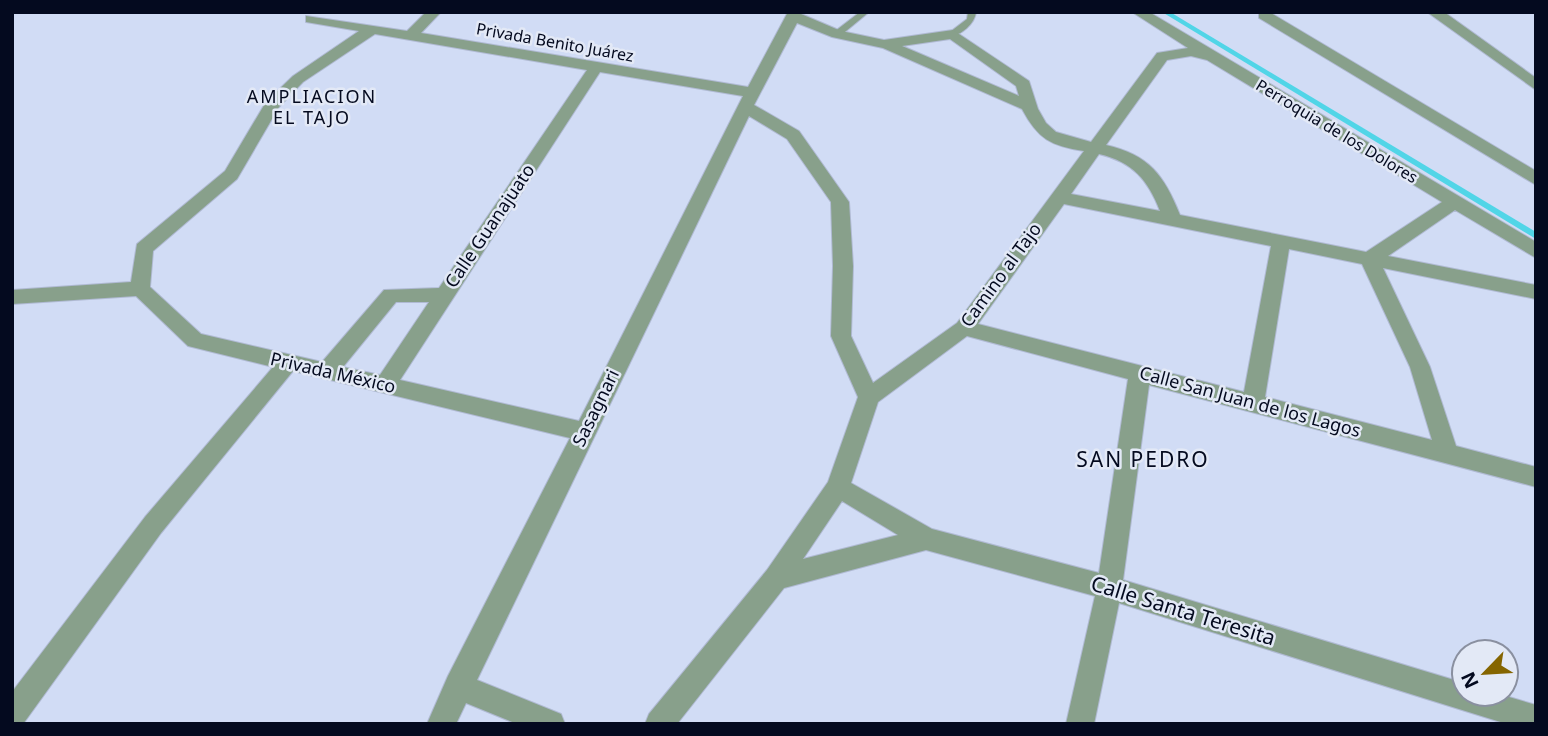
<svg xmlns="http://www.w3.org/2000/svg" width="1548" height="736" viewBox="0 0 1548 736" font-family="'Noto Sans',sans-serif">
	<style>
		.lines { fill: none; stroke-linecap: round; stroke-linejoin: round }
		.stream { fill: #51d5e7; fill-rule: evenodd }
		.service-casing { stroke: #b0bad3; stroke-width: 2 }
		.minor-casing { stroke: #b0bad3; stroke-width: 2 }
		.service { fill: #88a08b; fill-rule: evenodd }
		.minor { fill: #88a08b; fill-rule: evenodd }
		.labels { text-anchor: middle; stroke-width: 5; stroke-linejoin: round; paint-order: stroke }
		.far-street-label { font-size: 16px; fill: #040a1f; stroke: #e3e9f6 }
		.far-quarter-label { font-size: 18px; letter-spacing: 2px; fill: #040a1f; stroke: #e3e9f6 }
		.street-label { font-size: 18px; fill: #040a1f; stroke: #e3e9f6 }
		.quarter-label { font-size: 21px; letter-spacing: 2px; fill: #040a1f; stroke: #e3e9f6 }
		.near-street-label { font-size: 21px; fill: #040a1f; stroke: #e3e9f6 }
	</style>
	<rect width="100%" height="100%" fill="#d1dcf5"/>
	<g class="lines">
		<path class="stream" d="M1162,12H1170L1536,232V239Z"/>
		<g class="service-casing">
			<path id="service" d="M860,12H869L840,36H834V32Z
				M968,12H976C975,23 961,36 950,36V32L967,19Z"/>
		</g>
		<g class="minor-casing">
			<path id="minor" d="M426,12H441L421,33L748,87L788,12H802L801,14L841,31L884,40L953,30L1029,81L1038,109L1046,123L1056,132L1091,142L1157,53L1188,48L1132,12H1149L1536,242V258L1455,210L1388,256L1536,285V299L1383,268L1430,367L1456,446L1536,467V487L1149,385L1123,580L1464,683V694H1499L1536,705V724H1507L1119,603L1094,724H1066L1095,596L926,550L784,588L677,724H645L649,714L767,570L828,482L858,397L831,336L833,266L831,202L787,139L749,116L477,680L561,714L565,724H517L466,703L456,724H427L448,676L570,438L293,371L161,533L23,724H12V692L145,517L273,367L188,346L136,296L12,304V290L131,282L137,244L225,171L266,102L293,76L359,31L306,22V16L407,31ZM797,23L832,37L883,48L1022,109C1038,139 1051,146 1084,151L957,323L873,383L851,336L853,266L849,202L799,131L754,105ZM375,34L587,70L439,288L384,290L322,362L201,334L150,287L153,251L237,179L279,107L303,82ZM950,39L1016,86L1019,96L902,46ZM1191,56L1207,60L1442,202L1366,252L1180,215C1164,175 1149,155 1106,145L1167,60ZM600,72L743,96L579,421L400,380ZM1099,154C1133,162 1148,180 1160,211L1071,194ZM1064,204L1271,246L1244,392L978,324ZM1289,249L1362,264L1410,367L1432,440L1265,397ZM396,302H429L380,375L343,367ZM967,336L1128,379L1099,573L932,529L851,483L878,402ZM842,501L898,535L803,559Z
				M1259,12H1269L1536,171V185L1259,18Z
				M1427,12H1444L1536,78V90Z"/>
		</g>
		<use href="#service" class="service"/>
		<use href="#minor" class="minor"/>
	</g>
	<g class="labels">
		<g class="far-street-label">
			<text transform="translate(555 42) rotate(10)" y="6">Privada Benito Juárez</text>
			<text transform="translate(1337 131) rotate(31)" y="6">Perroquia de los Dolores</text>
		</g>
		<g class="far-quarter-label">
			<text x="312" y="103">AMPLIACION<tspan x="312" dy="21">EL TAJO</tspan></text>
		</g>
		<g class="street-label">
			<text transform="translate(490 226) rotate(-56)" y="6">Calle Guanajuato</text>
			<text transform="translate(1001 275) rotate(-54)" y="6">Camino al Tajo</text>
			<text transform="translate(333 373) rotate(13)" y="6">Privada México</text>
			<text transform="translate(1250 402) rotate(15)" y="6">Calle San Juan de los Lagos</text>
			<text transform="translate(596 408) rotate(-64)" y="6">Sasagnari</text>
		</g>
		<g class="quarter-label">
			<text x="1143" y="467">SAN PEDRO</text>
		</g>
		<g class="near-street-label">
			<text transform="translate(1183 611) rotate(17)" y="7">Calle Santa Teresita</text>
		</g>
	</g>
	<rect width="1548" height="736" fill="none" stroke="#040a1f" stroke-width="28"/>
	<g transform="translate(1485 673) rotate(245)"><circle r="33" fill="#e3e9f6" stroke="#8a90a0" stroke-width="2"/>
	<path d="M0-5L12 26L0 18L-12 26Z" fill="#856500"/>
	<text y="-10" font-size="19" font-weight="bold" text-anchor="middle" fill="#040a1f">N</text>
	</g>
</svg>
